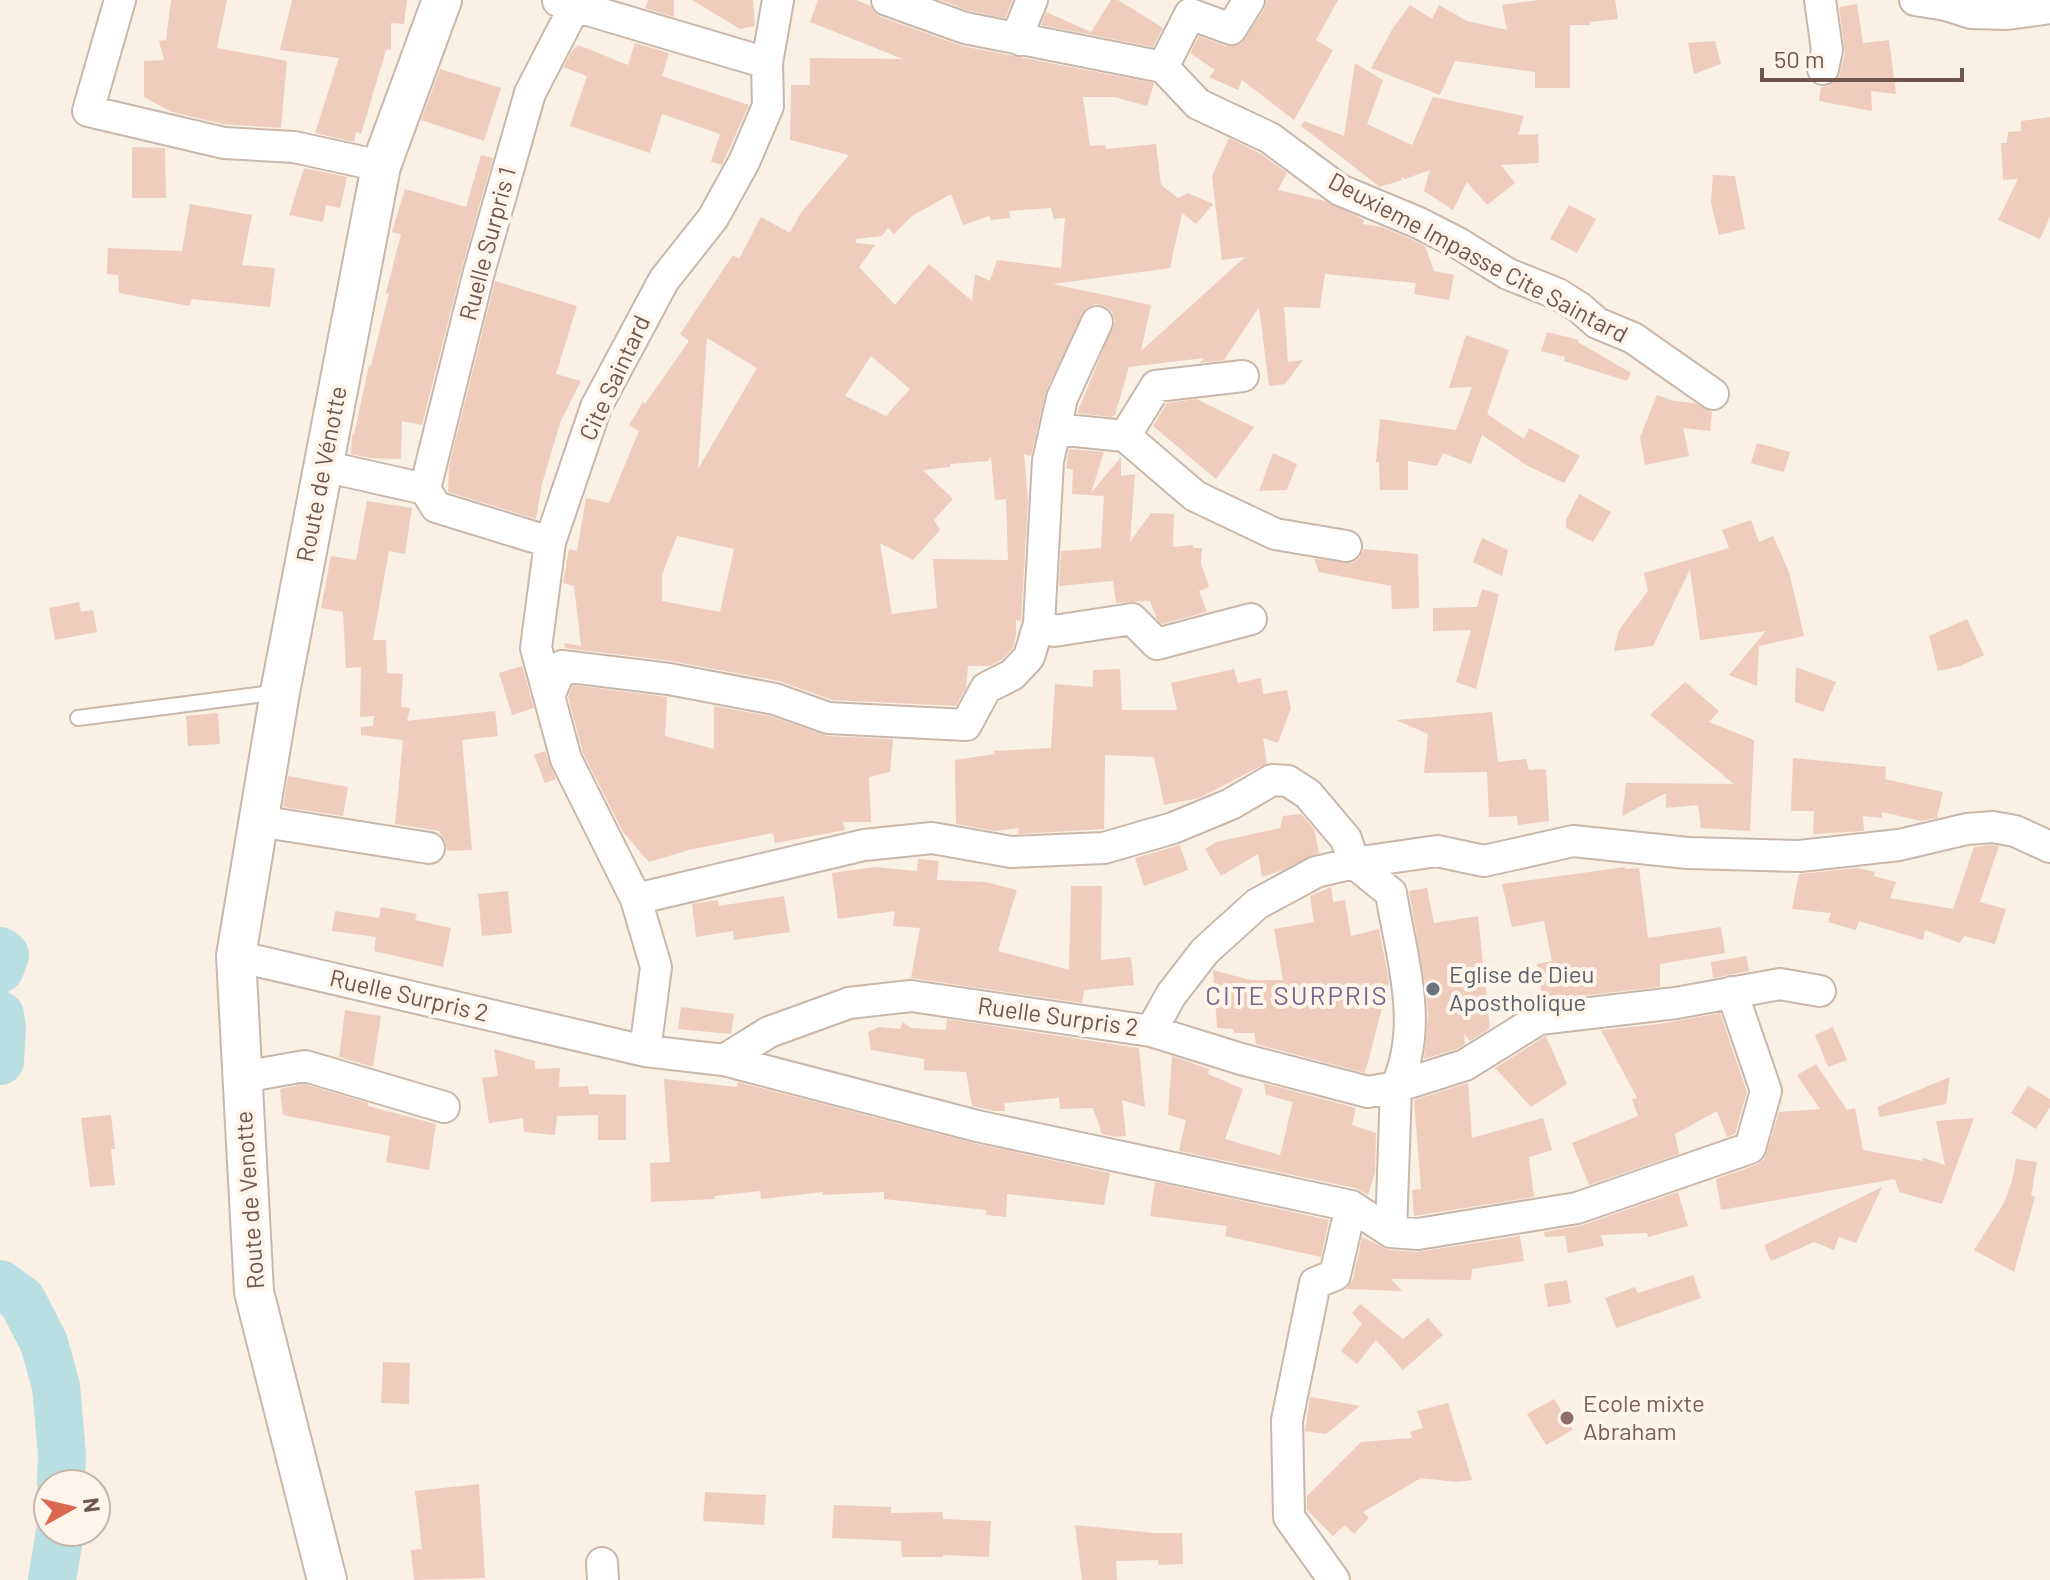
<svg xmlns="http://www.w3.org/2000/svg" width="2050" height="1580" viewBox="0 0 2050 1580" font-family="Barlow,sans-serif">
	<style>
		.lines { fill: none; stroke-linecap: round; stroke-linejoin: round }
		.river { stroke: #b9dfe2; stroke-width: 48 }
		.building { fill: #eecdbd; fill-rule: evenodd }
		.service-casing { stroke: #cab7ab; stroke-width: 18 }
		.minor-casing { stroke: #cab7ab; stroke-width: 34 }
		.tertiary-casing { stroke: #cab7ab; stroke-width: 42 }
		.service { stroke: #fff; stroke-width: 14 }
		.minor { stroke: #fff; stroke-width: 30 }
		.tertiary { stroke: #fff; stroke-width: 38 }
		.worship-dot { fill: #6b7280; stroke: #fef4e9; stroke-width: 3 }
		.education-dot { fill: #8d6e63; stroke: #fef4e9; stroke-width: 3 }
		.labels { text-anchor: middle; stroke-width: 8; stroke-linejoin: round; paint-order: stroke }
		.street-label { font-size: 24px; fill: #70564b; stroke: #fef4e9 }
		.worship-label { font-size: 24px; fill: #5b616d; stroke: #fef4e9; text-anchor: start }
		.education-label { font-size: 24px; fill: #785e54; stroke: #fef4e9; text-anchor: start }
		.neighbourhood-label { font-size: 26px; letter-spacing: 2px; fill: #7c638c; stroke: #fef4e9 }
	</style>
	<rect width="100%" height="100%" fill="#faf0e3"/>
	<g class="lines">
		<path class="river" d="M0,951L5,955L0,969
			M0,1015L2,1028L0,1061
			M0,1284L22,1300L44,1343L56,1386L62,1455L61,1484
			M52,1580L60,1532"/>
	</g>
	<path class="building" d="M171,0H227L217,48L287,61L281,128L223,124L172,112L144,97V61L164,60L159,41L166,40Z
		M292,0H407L404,24L391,23V49L386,50L361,134L356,132L354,142L315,133L339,58L280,50Z
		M648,0H674V17L645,8Z
		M692,0H753L755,26L740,29Z
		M818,0H856L871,6L881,17L962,46L1154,83L1147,106L1114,97H1083L1090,146L1105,145L1106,149L1156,144L1161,185L1178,198L1188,193L1213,204L1196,224L1182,213L1170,268L1053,284L1151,305L1141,351L1245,257L1222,260L1212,176L1229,138L1261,154L1287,173L1278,190L1325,201L1364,220L1363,224L1382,227L1411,239L1425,246L1434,271L1454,275L1449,300L1414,294L1416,283L1325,274L1320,308L1284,307L1288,362L1303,360L1285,384L1269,386L1259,307L1224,360L1200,363L1204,358L1129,367L1115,415L1111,417L1077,413L1115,321L1112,312L1105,306L1095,304L1086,308L1046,391L1031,456L1024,454L1028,501L1021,621L1016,620V636L1013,648L1001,660L990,666H968L966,688L956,706L832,700L779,681L671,661L565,648L564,643L581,646L574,586L563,583L569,549L577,551L586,498L609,503L639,431L629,425L643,402L645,404L689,341L680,334L733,255L739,259L761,217L790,233L800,214L849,155L790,140L791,85H810V58L903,59L810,22ZM951,194L963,225L989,216L991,220L1010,218L1009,211L1051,208L1054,219L1065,218L1061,268L997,260L990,281L975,274L972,301L929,264L895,305L859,267L875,245L856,243V239L882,236L888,228L894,234L912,216ZM707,338L757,368L698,469L706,353ZM871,356L910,389L886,416L845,396ZM991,457L995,500L1006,499L1008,560L933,559L937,608L892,614L880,543L913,560L940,530L934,520L953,499L923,470L950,467V464L988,461ZM677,536L734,549L720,612L662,601V575Z
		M940,0H1013L1005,18L970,11Z
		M1111,0H1118L1163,28L1153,47L1041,25L1046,12L1091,32Z
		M1267,0H1338L1316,40L1333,50L1294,120L1242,80L1238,90L1209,77L1215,70L1190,53L1199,36L1225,46L1241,44L1264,10Z
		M1539,0H1615L1618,19L1590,22V25H1570V88H1535V72L1455,61L1440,95L1371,68L1393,28L1410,5L1432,19L1439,5L1467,21L1507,30L1502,5Z
		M1857,4L1863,43L1889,40L1896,94L1871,91L1872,111L1819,101L1821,87L1829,86L1839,77L1845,54L1839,7Z
		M1715,41L1721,64L1694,74L1688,43Z
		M635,43L669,53L662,76L749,105L722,165L711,162L720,134L662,114L650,153L570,126L587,76L563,67L572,51L578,45L628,65Z
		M1355,63L1383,80L1367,124L1412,145L1433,97L1524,116L1518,135L1538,134L1539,163L1501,165L1515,183L1487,205L1467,182L1453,210L1424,191L1430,170L1405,179L1401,177L1402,180L1380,187L1301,126L1304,121L1344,136Z
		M440,69L501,88L484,141L421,120Z
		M2050,117V217L2040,239L1998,220L2018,179L2003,180L2001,143H2007L2008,132L2021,131V121Z
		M132,147L165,148L166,198H132Z
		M481,155L493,158L462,267L422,425L402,421L401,459L370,458L351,454L352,435H354L369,365L371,366L389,294L386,293L401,234L392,232L405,189L466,207Z
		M304,168L347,177L340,208L326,205L323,222L289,215Z
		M1713,175L1735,176L1745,229L1719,235L1711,203Z
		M190,204L252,215L242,265L275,268L270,307L191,299L190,306L119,293L118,275L107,274L108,248L182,251Z
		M1569,205L1596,219L1577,253L1550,239Z
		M495,281L577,306L556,374L581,381L560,423L542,484L536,519L448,492L449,466Z
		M1547,332L1579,340L1578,342L1631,373L1627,381L1564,361L1565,357L1541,351Z
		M1466,335L1509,350L1487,414L1524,439L1529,428L1580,456L1564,483L1528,466L1482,435L1471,464L1443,453L1437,466L1408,461V490H1380L1379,462H1376L1380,419L1456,430L1472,387L1449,388Z
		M1657,395L1674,401L1694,403L1712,412L1710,431L1683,428L1689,456L1645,465L1640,437Z
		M1196,399L1254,427L1216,479L1153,426L1167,403Z
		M1757,443L1790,452L1784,472L1751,463Z
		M1069,449L1104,452L1091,493L1121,457V476L1135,474L1130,542L1151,513L1174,514L1173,547L1193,545V548H1202L1201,563L1209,587L1199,591L1207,612L1162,624L1157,619L1150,601L1116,603L1113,581L1059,586L1061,551L1101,548L1104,496L1072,494L1073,470L1066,468Z
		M1273,453L1297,464L1287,490L1259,491Z
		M1579,494L1611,512L1593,542L1566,528V520Z
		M367,501L412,508L405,554L389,551L373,640H386L387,673L403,674L401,707L410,708L407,721L495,711L498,736L462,740L472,850L447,851L445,841L439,831L395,824L403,740L361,735V727L373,726L374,716L360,717L361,667L346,668L343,612L321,608L331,556L356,560Z
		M1751,520L1759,542L1773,536L1789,572L1804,636L1759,646L1757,686L1729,675L1766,631L1700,640L1690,569L1653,646L1614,651L1619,630L1648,591L1644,573L1729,548L1722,530Z
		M1482,538L1508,550L1502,576L1473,562Z
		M1364,549L1418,554L1419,608L1392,609L1391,586L1319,572L1314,559L1352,563L1359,558Z
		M1482,589L1499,594L1476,689L1456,682L1471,630L1433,631V608L1477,607Z
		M79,602L81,612L93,610L97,632L55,640L49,608Z
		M1967,619L1984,655L1960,666L1938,671L1929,636Z
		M522,666L534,708L512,715L499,673Z
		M1796,667L1836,682L1823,712L1795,702Z
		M1120,669L1122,710H1177L1171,683L1234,669L1238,683L1261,678L1263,694L1287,690L1291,708L1278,743L1263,738L1267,763L1199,798L1164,805L1154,757L1105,755L1104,829L1018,834L1019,828L995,831L956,824L955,760L995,754L994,751L1051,748L1055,684L1093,687V670Z
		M1685,682L1719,711L1709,722L1754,740L1750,831L1701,828L1698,805L1666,808V793L1622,816L1626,783L1734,784L1650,715Z
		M573,685L667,697L665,736L714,749V706L770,716L827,736L893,739L890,772L869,777L871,822H843L845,830L775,843L773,833L689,850L649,862L623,832L583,753L568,697Z
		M1492,712L1498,762L1526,759L1529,770L1546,769L1549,821L1518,825L1517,816L1489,817L1487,772L1424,773L1428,734L1396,720Z
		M218,713L220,744L188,746L186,716Z
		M545,751L556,779L545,783L534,755Z
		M1793,758L1886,767L1885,779L1943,792L1937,818L1921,821L1882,812V818L1863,816L1864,831L1813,834L1814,811H1791Z
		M288,776L348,787L343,816L283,807Z
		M1301,814L1314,829L1319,853L1283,870L1262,877L1258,854L1221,876L1205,849L1216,842L1280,828L1283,816Z
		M1180,845L1188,870L1144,886L1135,858Z
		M1992,845L1999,846L1980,902L2006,909L1995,944L1964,936L1960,943L1925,930L1923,940L1859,921L1856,930L1828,922L1831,913L1792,909L1799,874L1858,868L1875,872L1874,876L1896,882L1890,898L1953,909L1974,847Z
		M918,859L939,861L937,880L986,882L1017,890L998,951L1069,970L1071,886H1102L1101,960L1131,957L1134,985L1084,990L1082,1003L911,978L920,928L893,926L895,911L838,919L832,873L875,867L917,871Z
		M1625,867V869L1639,868L1648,938L1721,927L1725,953L1660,964V987L1543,1000L1537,964L1552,961L1544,921L1512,927L1502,884Z
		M1331,887L1333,902L1345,900L1351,936L1379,929L1382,945L1389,981L1365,1073L1256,1044L1254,1033H1234V1029L1217,1028L1213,970L1250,980H1283L1274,929L1314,922L1310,896Z
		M1427,888L1434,923L1478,916L1490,1028L1470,1041L1464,1034L1465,1044L1457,1049L1424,1059L1428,1016L1426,989L1409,891Z
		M508,891L512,933L482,936L478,894Z
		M784,896L790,932L734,940L733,931L696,937L692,904L718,900L719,906Z
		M381,907L417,914L415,920L451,928L443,967L374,951L376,937L332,931L335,911L379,918Z
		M1746,956L1749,971L1713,978L1711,962Z
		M681,1007L734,1014L731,1034L678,1029Z
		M345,1010L381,1016L373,1067L339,1057Z
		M1720,1013L1747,1092L1735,1134L1727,1137L1717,1111L1675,1134L1679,1154L1589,1185L1572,1143L1638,1116L1632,1099L1637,1098L1601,1030L1660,1024Z
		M947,1019L1139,1048L1145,1107L1122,1100L1126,1136L1117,1137L1102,1134L1093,1108L1060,1109L1059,1098L1004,1103L1005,1111H994L972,1106L966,1072L924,1070V1059L871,1050L868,1032L879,1027L900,1029L903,1022L911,1028L946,1030Z
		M1833,1027L1847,1060L1828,1067L1815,1035Z
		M1546,1036L1567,1084L1531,1107L1495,1068Z
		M494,1049L535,1061V1069L560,1068L559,1087L588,1086L589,1094L626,1095V1140H598V1115L557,1116L555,1135L524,1132L523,1118L489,1123L482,1078L498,1076Z
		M1172,1056L1209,1069L1208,1074L1243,1089L1225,1139L1280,1155L1293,1102L1266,1095L1264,1083L1356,1108L1352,1125L1376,1133L1375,1173L1368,1195L1355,1188L1179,1151L1186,1120L1168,1115Z
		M1816,1064L1847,1110L1855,1108L1863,1150L1922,1161L1923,1158L1945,1165L1936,1121L1974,1118L1942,1204L1899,1192L1895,1179L1721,1210L1716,1179L1756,1165L1764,1160L1779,1112L1820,1109L1797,1075Z
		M1950,1077L1946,1104L1880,1117L1877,1107Z
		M664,1079L737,1087L738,1082L973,1143L1110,1173L1104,1205L1007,1194L1006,1217L986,1215V1210L884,1199V1192L823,1195V1192L761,1199L760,1191L715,1196V1199L651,1202L650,1163L670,1162Z
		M1468,1083L1472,1138L1543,1118L1552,1150L1529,1157L1534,1197L1414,1216L1412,1190L1421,1189L1414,1100Z
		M304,1084L368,1103V1106L436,1124L429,1170L386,1162L390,1136L283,1115L280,1089Z
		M2028,1086L2050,1099V1107L2036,1129L2011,1113Z
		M111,1115L115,1149H111L115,1185L90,1187L81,1118Z
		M2016,1159L2037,1162L2031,1196L2035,1197L2014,1272L1974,1250L2004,1203L2012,1181Z
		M1155,1182L1329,1220L1321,1257L1225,1236L1227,1226L1150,1216Z
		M1882,1187L1856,1243L1839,1237L1834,1250L1814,1242L1771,1261L1764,1245Z
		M1678,1192L1688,1226L1648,1237L1647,1233L1601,1235L1604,1246L1568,1253L1565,1236L1545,1237L1544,1232L1583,1225Z
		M1520,1236L1524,1261L1472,1269L1471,1280L1391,1279L1402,1291L1346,1289L1353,1279L1362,1237L1389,1250L1417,1252Z
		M1693,1275L1701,1298L1616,1328L1605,1298L1635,1287L1638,1293Z
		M1567,1280L1571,1303L1548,1307L1544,1284Z
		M1360,1304L1403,1339L1428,1318L1443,1335L1403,1370L1376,1340L1357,1364L1341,1351L1362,1324L1352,1313Z
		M383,1362L410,1363L409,1404L381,1403Z
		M1310,1397L1317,1398L1360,1406L1326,1434L1305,1431Z
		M1554,1399L1573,1430L1546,1445L1527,1414Z
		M1448,1403L1472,1480L1457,1482L1421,1478L1363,1512L1369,1518L1354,1534L1345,1525L1333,1536L1307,1510V1496L1361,1442L1412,1438L1410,1432L1423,1428L1417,1411Z
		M479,1484L485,1578L414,1580L411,1550L422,1549L415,1491Z
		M705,1492L766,1495L764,1525L703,1521Z
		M834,1505L891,1507V1513L942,1512L943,1519L991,1521L989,1557L943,1555V1557H902L901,1541L832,1538Z
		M1075,1525L1154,1533H1182L1183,1564L1158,1565V1560L1116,1561L1117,1580H1082Z"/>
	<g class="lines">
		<g class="service-casing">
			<path id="service" d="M78,718L280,692"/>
		</g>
		<g class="minor-casing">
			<path id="minor" d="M120,0L88,111L224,143L294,147L381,166
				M887,0L965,28L1163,67L1198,104L1270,138L1340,190L1419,223L1458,243L1508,274L1558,294L1580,308L1597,323L1633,338L1713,394
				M1820,0L1827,50L1823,69
				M1915,0L1946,5L1971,13L2007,14L2050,8
				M558,1L767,63
				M1020,40V29L1032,0
				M1163,67L1190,14L1231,29L1249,0
				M1055,429L1125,436L1195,496L1275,534L1346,546
				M1125,436L1156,386L1243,376
				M323,466L425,489L436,507L550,542L596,407L664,280L713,218L744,162L768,106L767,63L778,0
				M425,489L479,272L530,93L578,0
				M550,542L536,648L566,759L636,899L656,967L645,1051
				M1039,624L1054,631L1132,619L1157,644L1251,619
				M549,696L562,666L669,679L775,699L828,718L966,725L986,688L1012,675L1029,657L1039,624L1048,461L1062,398L1097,322
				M258,821L429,848
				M636,899L864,845L932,838L1011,852L1104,848L1173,828L1231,804L1272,780L1288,781L1308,794L1346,839L1354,863L1391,893C1401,956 1425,1025 1396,1087L1391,1232
				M236,956L645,1051L724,1060L977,1126L1351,1206L1391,1232L1418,1234L1577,1208L1750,1148L1766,1091L1732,992
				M1151,1031L1171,995L1205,951L1257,904L1316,872L1354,863L1437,851L1484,861L1573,841L1688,853L1800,856L1899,845L1967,829L1993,827L2015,831L2050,847
				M724,1060L769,1032L849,1003L911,996L1151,1031L1241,1059L1368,1092L1396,1087L1465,1065L1539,1019L1676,1003L1780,984L1820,991
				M242,1077L305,1066L444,1107
				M602,1563L603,1580
				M1334,1580L1289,1517L1287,1420L1315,1283L1335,1275L1351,1206"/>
		</g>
		<g class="tertiary-casing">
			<path id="tertiary" d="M327,1580L254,1292L236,956L280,692L381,166L442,0"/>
		</g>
		<use href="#service" class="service"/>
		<use href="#minor" class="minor"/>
		<use href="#tertiary" class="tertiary"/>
	</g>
	<circle class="worship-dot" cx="1433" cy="989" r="8"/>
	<circle class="education-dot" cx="1567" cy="1418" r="8"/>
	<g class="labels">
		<g class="street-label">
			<text transform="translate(488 244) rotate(-75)" y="8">Ruelle Surpris 1</text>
			<text transform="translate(1478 258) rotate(28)" y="8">Deuxieme Impasse Cite Saintard</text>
			<text transform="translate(615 378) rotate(-65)" y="8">Cite Saintard</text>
			<text transform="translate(322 474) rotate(-79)" y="8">Route de Vénotte</text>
			<text transform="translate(409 996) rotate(13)" y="8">Ruelle Surpris 2</text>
			<text transform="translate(1058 1017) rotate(8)" y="8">Ruelle Surpris 2</text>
			<text transform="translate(250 1200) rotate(-94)" y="8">Route de Venotte</text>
		</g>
		<g class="worship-label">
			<text x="1449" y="983">Eglise de Dieu<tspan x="1449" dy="28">Apostholique</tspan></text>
		</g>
		<g class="education-label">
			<text x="1583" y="1412">Ecole mixte<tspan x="1583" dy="28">Abraham</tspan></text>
		</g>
		<g class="neighbourhood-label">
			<text x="1297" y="1005">CITE SURPRIS</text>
		</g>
	</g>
	<g transform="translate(72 1508) rotate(82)"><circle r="38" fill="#fef4e9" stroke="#c5b5aa" stroke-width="2"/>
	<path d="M0-6L14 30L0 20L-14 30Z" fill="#dc6751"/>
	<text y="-12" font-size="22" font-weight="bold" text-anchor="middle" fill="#70564b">N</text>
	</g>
	<path d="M1762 68v12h200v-12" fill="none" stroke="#70564b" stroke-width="4"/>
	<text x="1774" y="68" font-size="24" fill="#70564b" stroke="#fef4e9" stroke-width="6" paint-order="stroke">50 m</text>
</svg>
